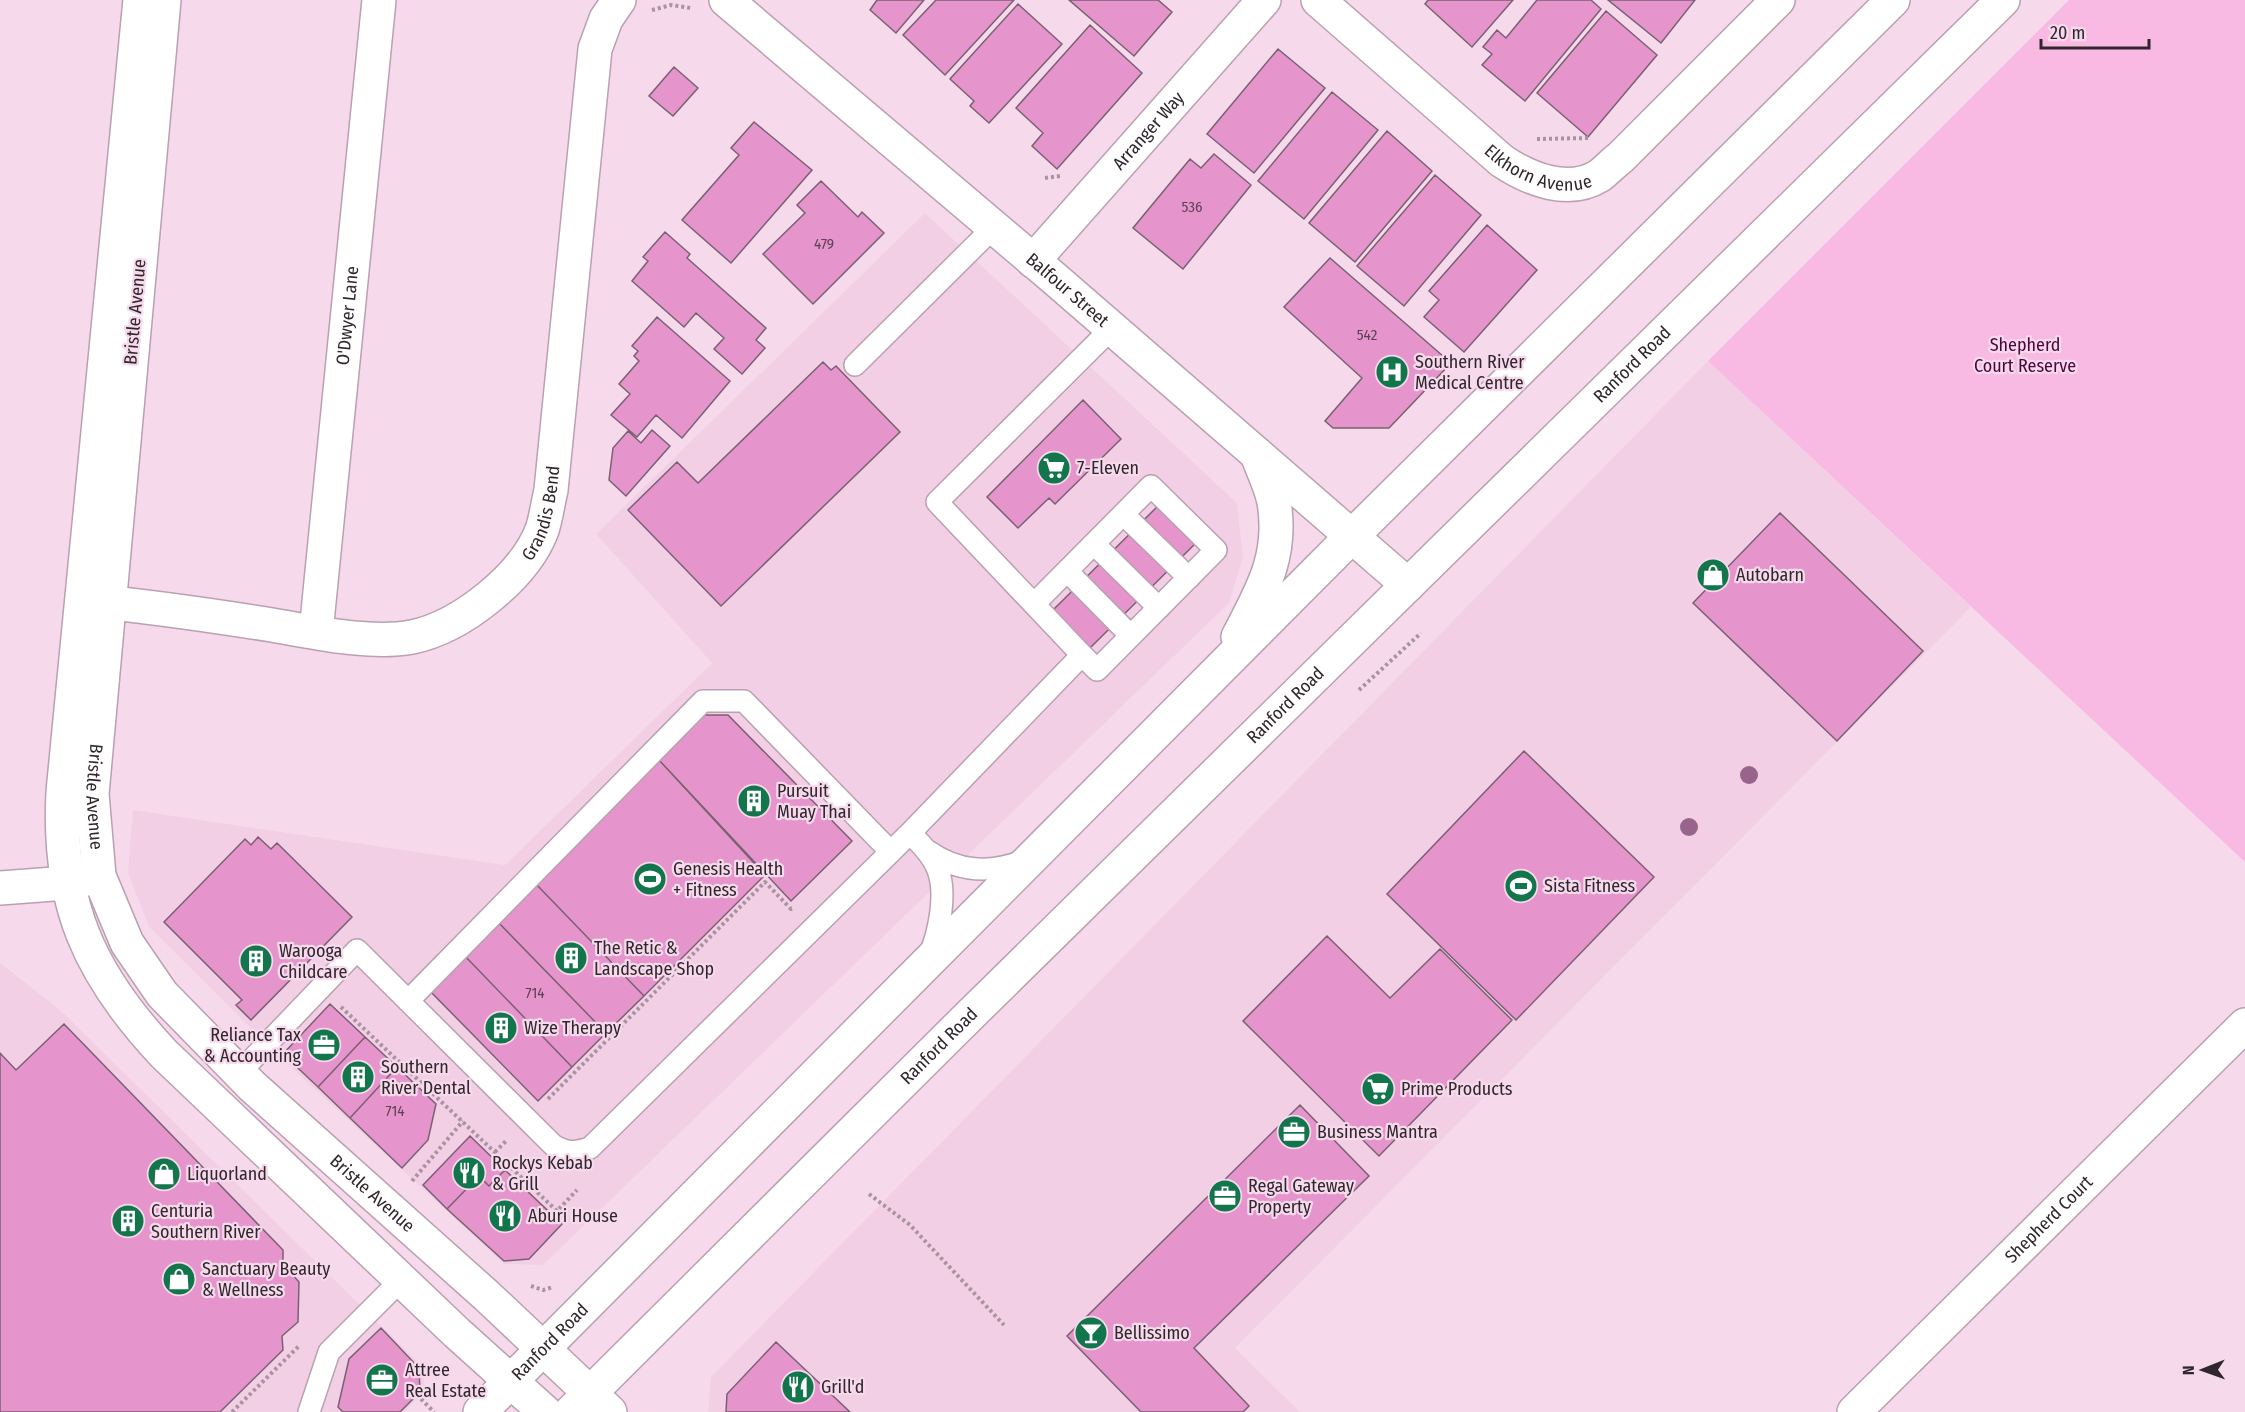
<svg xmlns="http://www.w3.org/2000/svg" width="2245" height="1412" viewBox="0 0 2245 1412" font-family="'Fira Sans Condensed',sans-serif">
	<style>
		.built { fill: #f3cfe6 }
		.green { fill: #f8b9e3 }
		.building { fill: #e595cc; stroke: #796171; stroke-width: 1.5 }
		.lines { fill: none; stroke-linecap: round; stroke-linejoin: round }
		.lane-casing { stroke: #baa0b1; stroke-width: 24 }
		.street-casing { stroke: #baa0b1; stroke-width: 36 }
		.secondary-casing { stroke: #baa0b1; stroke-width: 36 }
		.primary-casing { stroke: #baa0b1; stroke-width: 36 }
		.path { stroke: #a893a0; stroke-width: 4; stroke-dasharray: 3 3; stroke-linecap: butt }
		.lane { stroke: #fff; stroke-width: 21 }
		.street { stroke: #fff; stroke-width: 33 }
		.secondary { stroke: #fff; stroke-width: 33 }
		.primary { stroke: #fff; stroke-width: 33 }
		.tree { fill: #98648c }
		.labels { text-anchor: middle; stroke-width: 4.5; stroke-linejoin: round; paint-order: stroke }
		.number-label { font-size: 15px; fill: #5d4255 }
		.street-label { font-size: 18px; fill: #30262d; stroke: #f6daec }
		.park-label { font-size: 18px; fill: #4c043d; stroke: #f6daec }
		.poi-label { font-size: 18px; fill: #30262d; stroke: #f6daec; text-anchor: start }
	</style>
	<rect width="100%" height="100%" fill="#f6daec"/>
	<path class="built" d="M925,213L1237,503L1243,557L1229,603L543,1265L504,1264L277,1054L149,927L128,873L133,810L505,865L712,663L596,534Z
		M1708,361L1971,607L1235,1348L1300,1412H708L711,1377Z
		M0,963L59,1009L423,1367L425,1391L404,1412H0Z"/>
	<path class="green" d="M2069,0H2245V862L1708,361Z"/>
	<path class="building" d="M877,0H924L896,33L870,10Z
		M936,0H1014L945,75L903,35Z
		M1069,0H1158L1172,12L1134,56Z
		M1428,0H1513L1472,47L1425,4Z
		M1537,0H1591L1601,9L1525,101L1482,65L1492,54L1483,47L1497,30L1506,38Z
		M1608,0H1695L1661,43Z
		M1018,4L1062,44L989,123L970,106L974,101L950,79Z
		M1606,11L1657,55L1588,137L1537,93Z
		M1090,25L1142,73L1057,169L1032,146L1043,133L1016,108Z
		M1278,49L1325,88L1254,173L1207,134Z
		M674,67L698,88L673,116L649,96Z
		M1332,92L1378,130L1304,219L1258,181Z
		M754,122L812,170L731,263L682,220L739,155L731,148Z
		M1387,131L1432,171L1355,262L1309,223Z
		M1214,154L1251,185L1183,269L1133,228L1190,159L1201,168Z
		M1435,175L1481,215L1404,306L1357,266Z
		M821,181L858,217L862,212L884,233L813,304L763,254L805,213L797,205Z
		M1487,225L1537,270L1464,352L1424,317L1439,300L1429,291Z
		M665,232L690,254L687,258L766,328L756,340L765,348L742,374L714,349L724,338L696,313L684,327L632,281L648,261L643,257Z
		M1330,258L1451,363L1389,428H1333L1325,421L1362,378L1284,307Z
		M657,317L730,381L682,438L656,415L637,437L611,415L630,394L619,384L639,361L634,356L638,351L632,346Z
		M823,362L831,370L836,366L900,432L721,606L628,510L677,462L698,483Z
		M1083,400L1121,439L1055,504L1049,498L1018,528L987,497Z
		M652,430L670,446L626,496L609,480L613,448L628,431L641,443Z
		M1170,494L1207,532L1089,649L1052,611Z
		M1780,513L1923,651L1837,741L1693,603Z
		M704,715H728L852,841L791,901L659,760Z
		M1524,751L1654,877L1516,1020L1387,894Z
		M659,760L765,875L644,996L535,883Z
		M258,837L271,849L277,843L352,917L251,1020L236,1005L242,1000L164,922L245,839L251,845Z
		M535,883L644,996L606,1033L497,921Z
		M497,921L606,1033L572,1067L463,954Z
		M1327,936L1390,998L1440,949L1512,1020L1379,1156L1243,1021Z
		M463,954L572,1067L538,1101L428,989Z
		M330,1004L365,1037L318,1087L283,1054Z
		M64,1024L283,1250V1264L299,1282L298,1322L282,1336L283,1350L220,1412H0V1053L16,1070Z
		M365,1037L397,1067L350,1118L318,1087Z
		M397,1067L436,1104L428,1140L402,1168L350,1118Z
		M1300,1105L1369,1176L1194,1348L1249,1406L1243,1412H1141L1067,1336Z
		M470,1136L505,1170L489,1186L479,1176L447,1209L423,1185Z
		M505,1170L562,1224L529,1259L504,1261L447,1209L479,1176L489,1186Z
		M381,1328L419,1368L420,1392L400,1412H343L338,1407L349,1359Z
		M776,1342L850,1412H726L727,1394Z"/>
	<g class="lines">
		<g class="lane-casing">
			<path id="lane" d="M855,365L993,228
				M1123,514L1189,578
				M1094,544L1159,608
				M1067,571L1131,636
				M1034,604L1151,486L1216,550L1097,670L1082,655
				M928,851C958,872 989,874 1023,861
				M930,954C939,932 947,894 938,870C933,856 920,843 910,833L1082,655L937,502L1112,328
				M408,1001L703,701H744L889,850
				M239,1073L357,950L553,1145C566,1153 575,1153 590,1148L910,833
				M309,1412L329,1352L402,1279"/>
		</g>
		<g class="street-casing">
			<g id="street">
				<path id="s1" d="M726,0L1055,279L1408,585"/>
				<path id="s2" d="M1318,0L1502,161C1529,179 1568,195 1599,176C1606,171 1613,163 1620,158L1778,0"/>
				<path id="s3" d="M1033,261L1264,0"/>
				<path id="s4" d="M83,600C146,606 209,615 272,625C314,632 370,645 412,637C461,627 524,577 542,530C546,518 548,503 551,490L595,49L606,19L619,0"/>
				<path id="s5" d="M316,632L379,0"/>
				<path d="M0,888L67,883L95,877"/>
				<path id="s6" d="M1854,1412L2245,1025"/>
			</g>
		</g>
		<g class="secondary-casing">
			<g id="secondary">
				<path d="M140,0L63,792C57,903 89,974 164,1054L457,1333L545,1412"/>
				<path id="s7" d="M164,0L92,794L99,876L127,943L162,994L252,1086L487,1296L610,1412"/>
			</g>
		</g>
		<g class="primary-casing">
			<g id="primary">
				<path d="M1238,637C1262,591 1283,556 1274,502C1271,486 1262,469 1257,454"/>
				<path id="s8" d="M480,1412L1352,536L1893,0"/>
				<path id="s9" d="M571,1412L959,1026L2003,0"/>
			</g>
		</g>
		<path class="path" d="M652,10L671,5L691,8
			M1537,139L1589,138
			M1045,178L1060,176
			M1359,690L1421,633
			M341,1007L557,1211L577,1190
			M548,1099L765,882L791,909L793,907
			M495,1152L507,1140
			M412,1181L463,1121
			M869,1194L910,1225L1004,1325
			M531,1286L543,1290L553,1287
			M421,1399L434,1412
			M232,1412L300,1345"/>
		<use href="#lane" class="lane"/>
		<use href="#street" class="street"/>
		<use href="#secondary" class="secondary"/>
		<use href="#primary" class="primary"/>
	</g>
	<g class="tree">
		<circle cx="1749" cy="775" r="9"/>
		<circle cx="1689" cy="827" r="9"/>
	</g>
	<defs>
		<g id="hospital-disc" transform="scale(1.725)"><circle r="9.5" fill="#12754c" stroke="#f6daec"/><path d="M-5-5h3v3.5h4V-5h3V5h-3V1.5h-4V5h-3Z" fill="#fff"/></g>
		<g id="supermarket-disc" transform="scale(1.725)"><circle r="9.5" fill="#12754c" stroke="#f6daec"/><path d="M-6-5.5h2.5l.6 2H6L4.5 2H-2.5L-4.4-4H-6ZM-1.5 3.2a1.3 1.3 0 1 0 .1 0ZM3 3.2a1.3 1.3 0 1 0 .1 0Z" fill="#fff"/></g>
		<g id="shop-disc" transform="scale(1.725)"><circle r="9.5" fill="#12754c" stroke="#f6daec"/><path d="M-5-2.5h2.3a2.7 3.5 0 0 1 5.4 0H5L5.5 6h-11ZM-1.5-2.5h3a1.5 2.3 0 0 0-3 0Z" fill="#fff"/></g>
		<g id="building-disc" transform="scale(1.725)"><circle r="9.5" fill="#12754c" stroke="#f6daec"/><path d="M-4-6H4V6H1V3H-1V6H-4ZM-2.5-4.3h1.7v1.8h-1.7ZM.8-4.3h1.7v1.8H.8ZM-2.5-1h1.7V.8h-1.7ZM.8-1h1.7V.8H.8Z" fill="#fff"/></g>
		<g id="stadium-disc" transform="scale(1.725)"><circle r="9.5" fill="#12754c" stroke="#f6daec"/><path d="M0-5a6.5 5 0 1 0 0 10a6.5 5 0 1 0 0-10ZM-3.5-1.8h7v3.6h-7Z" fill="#fff"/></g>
		<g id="office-disc" transform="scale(1.725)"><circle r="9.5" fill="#12754c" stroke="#f6daec"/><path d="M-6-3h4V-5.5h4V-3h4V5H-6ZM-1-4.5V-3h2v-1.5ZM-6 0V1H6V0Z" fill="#fff"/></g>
		<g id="restaurant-disc" transform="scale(1.725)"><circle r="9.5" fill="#12754c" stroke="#f6daec"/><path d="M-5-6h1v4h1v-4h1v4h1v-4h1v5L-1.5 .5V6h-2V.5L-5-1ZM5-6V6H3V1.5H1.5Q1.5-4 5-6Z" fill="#fff"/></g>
		<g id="bar-disc" transform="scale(1.725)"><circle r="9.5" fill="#12754c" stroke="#f6daec"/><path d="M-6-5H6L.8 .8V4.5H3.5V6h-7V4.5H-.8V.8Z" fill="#fff"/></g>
	</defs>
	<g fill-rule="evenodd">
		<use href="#hospital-disc" x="1392" y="372"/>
		<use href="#supermarket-disc" x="1054" y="468"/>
		<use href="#shop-disc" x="1713" y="575"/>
		<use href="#building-disc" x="754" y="801"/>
		<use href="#stadium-disc" x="650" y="879"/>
		<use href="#stadium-disc" x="1521" y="886"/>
		<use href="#building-disc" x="571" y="958"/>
		<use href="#building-disc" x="256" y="961"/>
		<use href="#building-disc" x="501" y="1028"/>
		<use href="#office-disc" x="324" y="1045"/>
		<use href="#building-disc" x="358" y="1077"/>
		<use href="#supermarket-disc" x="1378" y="1089"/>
		<use href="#office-disc" x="1294" y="1132"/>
		<use href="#restaurant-disc" x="469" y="1173"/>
		<use href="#shop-disc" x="164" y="1174"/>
		<use href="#office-disc" x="1225" y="1196"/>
		<use href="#restaurant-disc" x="505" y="1216"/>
		<use href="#building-disc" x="128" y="1221"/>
		<use href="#shop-disc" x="179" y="1279"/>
		<use href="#bar-disc" x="1091" y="1333"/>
		<use href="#office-disc" x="382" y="1380"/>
		<use href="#restaurant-disc" x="798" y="1387"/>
	</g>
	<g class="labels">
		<g class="number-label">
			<text x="1192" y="212">536</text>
			<text x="824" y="249">479</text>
			<text x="1367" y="340">542</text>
			<text x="535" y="998">714</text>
			<text x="395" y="1116">714</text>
		</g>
		<g class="street-label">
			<text dy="6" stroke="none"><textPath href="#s3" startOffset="174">Arranger Way</textPath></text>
			<text dy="6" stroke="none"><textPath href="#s2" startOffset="282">Elkhorn Avenue</textPath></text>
			<text dy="6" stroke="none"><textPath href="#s1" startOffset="448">Balfour Street</textPath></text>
			<text transform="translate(135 312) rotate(-85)" y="6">Bristle Avenue</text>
			<text dy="6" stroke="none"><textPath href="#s5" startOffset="318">O'Dwyer Lane</textPath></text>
			<text dy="6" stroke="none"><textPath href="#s9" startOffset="1491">Ranford Road</textPath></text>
			<text dy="6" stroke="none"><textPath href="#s4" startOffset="522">Grandis Bend</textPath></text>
			<text dy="6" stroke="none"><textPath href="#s9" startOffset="1005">Ranford Road</textPath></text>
			<text dy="6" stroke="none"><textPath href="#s7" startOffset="800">Bristle Avenue</textPath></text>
			<text dy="6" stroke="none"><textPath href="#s9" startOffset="519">Ranford Road</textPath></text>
			<text dy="6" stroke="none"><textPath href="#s7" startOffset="1304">Bristle Avenue</textPath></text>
			<text dy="6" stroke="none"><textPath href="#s6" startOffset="274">Shepherd Court</textPath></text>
			<text dy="6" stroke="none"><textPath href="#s8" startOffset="99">Ranford Road</textPath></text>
		</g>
		<g class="park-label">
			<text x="2025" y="351">Shepherd<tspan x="2025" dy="21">Court Reserve</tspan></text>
		</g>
		<g class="poi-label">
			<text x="1415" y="368">Southern River<tspan x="1415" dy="21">Medical Centre</tspan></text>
			<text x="1077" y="474">7-Eleven</text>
			<text x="1736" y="581">Autobarn</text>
			<text x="777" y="797">Pursuit<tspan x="777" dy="21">Muay Thai</tspan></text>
			<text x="673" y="875">Genesis Health<tspan x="673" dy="21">+ Fitness</tspan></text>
			<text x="1544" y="892">Sista Fitness</text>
			<text x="594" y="954">The Retic &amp;<tspan x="594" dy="21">Landscape Shop</tspan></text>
			<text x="279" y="957">Warooga<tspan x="279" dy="21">Childcare</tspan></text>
			<text x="524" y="1034">Wize Therapy</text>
			<text x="301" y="1041" text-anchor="end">Reliance Tax<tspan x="301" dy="21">&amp; Accounting</tspan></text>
			<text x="381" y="1073">Southern<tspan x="381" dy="21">River Dental</tspan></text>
			<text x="1401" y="1095">Prime Products</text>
			<text x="1317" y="1138">Business Mantra</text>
			<text x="492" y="1169">Rockys Kebab<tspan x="492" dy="21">&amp; Grill</tspan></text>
			<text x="187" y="1180">Liquorland</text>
			<text x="1248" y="1192">Regal Gateway<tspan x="1248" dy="21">Property</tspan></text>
			<text x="151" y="1217">Centuria<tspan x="151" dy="21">Southern River</tspan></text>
			<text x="528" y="1222">Aburi House</text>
			<text x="202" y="1275">Sanctuary Beauty<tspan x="202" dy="21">&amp; Wellness</tspan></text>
			<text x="1114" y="1339">Bellissimo</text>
			<text x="405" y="1376">Attree<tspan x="405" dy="21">Real Estate</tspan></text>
			<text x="821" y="1393">Grill'd</text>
		</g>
	</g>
	<g transform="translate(2203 1370) rotate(269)" stroke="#f6daec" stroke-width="4.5" paint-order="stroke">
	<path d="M0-4.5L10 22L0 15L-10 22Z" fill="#30262d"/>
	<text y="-9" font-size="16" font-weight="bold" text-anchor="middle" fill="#30262d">N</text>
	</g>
	<path d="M2041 39v9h108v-9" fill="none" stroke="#30262d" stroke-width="3"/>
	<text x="2050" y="39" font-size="18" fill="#30262d" stroke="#f6daec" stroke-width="4.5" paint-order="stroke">20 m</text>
</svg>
